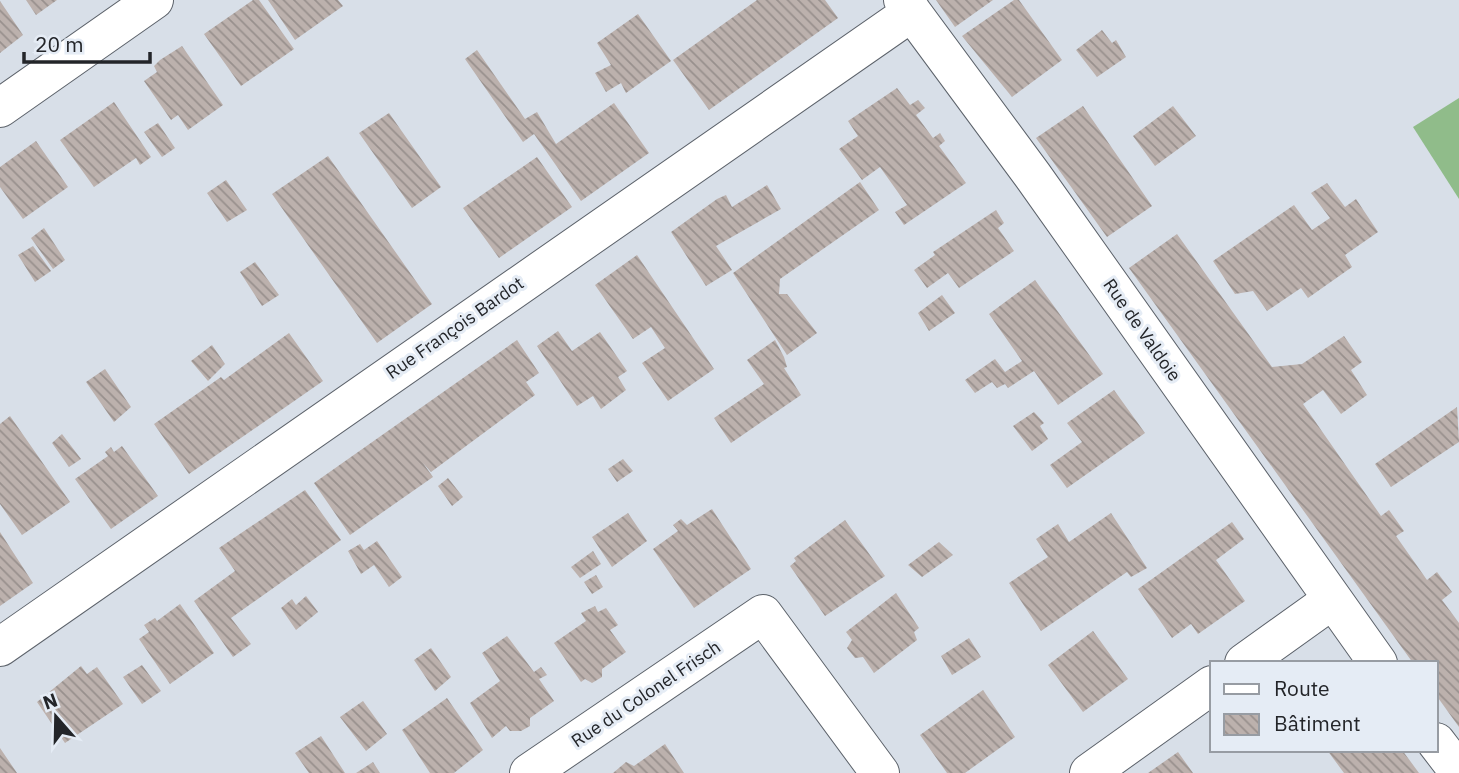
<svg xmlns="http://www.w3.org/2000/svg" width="1459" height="773" viewBox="0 0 1459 773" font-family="'IBM Plex Sans',sans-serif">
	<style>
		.pitch { fill: #90bc8a }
		.building { fill: url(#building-back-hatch) }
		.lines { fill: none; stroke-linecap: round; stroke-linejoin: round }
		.minor-casing { stroke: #5c626a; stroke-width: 40 }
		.minor { stroke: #fff; stroke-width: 38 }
		.labels { text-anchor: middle; stroke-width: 6; stroke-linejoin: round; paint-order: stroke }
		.street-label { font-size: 18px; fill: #232529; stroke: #e5ecf5 }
	</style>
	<defs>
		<pattern id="building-back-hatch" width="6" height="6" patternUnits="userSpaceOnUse" patternTransform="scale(1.75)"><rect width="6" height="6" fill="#bcb1ad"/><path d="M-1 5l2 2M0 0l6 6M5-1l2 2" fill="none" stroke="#98908d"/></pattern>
	</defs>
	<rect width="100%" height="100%" fill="#d8dfe8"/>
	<path class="pitch" d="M1459,98V199L1413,127Z"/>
	<path class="building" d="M26,0H57L36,15Z
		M253,0H259L294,49L241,86L204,34Z
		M268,0H338L343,6L295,40Z
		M757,0H825L838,18L709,110L673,60Z
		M936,0H993L955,27Z
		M1014,0H1019L1062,60L1012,97L962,36Z
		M0,1L23,35L0,53Z
		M638,14L671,61L626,93L621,83L606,92L595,73L611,65L597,43Z
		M1102,30L1112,43L1116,40L1126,57L1097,77L1076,50Z
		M182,46L223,105L188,130L178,115L171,120L144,81L157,72L154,66L160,60Z
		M477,50L525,119L537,112L556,144L614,103L649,153L581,201L534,134L523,142L465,59Z
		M897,88L910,105L918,100L925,108L916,115L933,138L940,133L945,141L939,146L966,183L904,225L895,212L907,205L880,167L862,180L839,149L858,136L848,121Z
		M114,102L151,157L140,165L136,158L94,187L60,140Z
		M1083,106L1152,206L1107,237L1036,138Z
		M1173,106L1196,136L1155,166L1133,136Z
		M389,113L441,187L412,208L359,133Z
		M158,123L175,148L162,157L144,132Z
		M36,141L68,187L23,219L0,187V167Z
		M328,156L432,304L377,343L272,194Z
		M537,157L572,207L499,258L463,208Z
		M226,180L247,210L227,222L207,193Z
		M860,182L879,210L780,279L779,294H787L817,333L787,355L733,273Z
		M1327,183L1345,207L1356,199L1378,232L1345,255L1352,267L1308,298L1301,288L1267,311L1253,291L1235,294L1213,261L1294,205L1312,230L1330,218L1311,193Z
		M767,185L781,209L716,246L732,270L706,286L671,232L717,199L726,195L732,207Z
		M996,210L1004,223L998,228L1014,251L959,288L948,273L927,288L914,270L935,255L933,252Z
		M44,228L65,260L53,269L31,238Z
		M1177,234L1272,367L1302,364L1344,336L1362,362L1351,370L1367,395L1341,414L1323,390L1303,404L1381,516L1389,510L1404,531L1396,536L1427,580L1437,572L1452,592L1442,600L1459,623V727L1436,695V663H1413L1129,268Z
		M33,246L51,271L35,282L18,255Z
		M637,255L714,369L668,401L642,363L665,348L651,327L633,339L595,285Z
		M255,262L279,295L262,306L240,272Z
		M1035,280L1103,374L1058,405L1034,371L1008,388L1005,384L997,388L992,382L975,393L965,380L995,359L1005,372L1022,361L989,314Z
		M942,295L955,313L929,331L918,313Z
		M558,331L572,351L600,332L627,371L618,377L626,390L601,409L593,396L577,406L537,346Z
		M289,333L323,381L189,474L154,424L221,377L224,380Z
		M517,340L539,373L526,382L535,395L431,472L423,463L433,477L350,535L314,483Z
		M775,340L784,357L787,367L784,368L801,395L731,443L714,418L764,384L747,360Z
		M212,345L225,364L208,381L191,361Z
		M105,369L131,407L114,422L86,382Z
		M1114,390L1145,433L1067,488L1050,465L1082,442L1067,423Z
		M1457,407L1459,442L1391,487L1375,464Z
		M1034,412L1044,423L1040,426L1048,439L1032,451L1013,426Z
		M10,416L70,502L22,535L0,504V424Z
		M62,434L81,459L69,467L52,443Z
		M122,446L158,496L111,529L75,479L108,456L105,452L111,447L114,452Z
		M623,459L633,471L617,482L608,469Z
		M448,478L463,497L452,506L438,486Z
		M305,490L341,540L231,618L251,644L233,657L194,601L235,571L219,548Z
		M712,509L751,569L694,608L653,549L678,531L673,525L681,519L687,525Z
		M628,513L647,541L612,567L592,537Z
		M1111,513L1147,568L1131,577L1127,572L1041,631L1009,583L1048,557L1036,539L1058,524L1069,542Z
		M845,520L885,576L825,616L790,566L796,561L794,558Z
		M1232,522L1244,539L1216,560L1245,601L1198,634L1191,624L1172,638L1138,589Z
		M0,532L33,583L0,606Z
		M377,541L402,577L389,587L374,565L361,574L348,551L360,544L364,550Z
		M939,542L953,555L922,577L908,565Z
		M593,551L601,564L580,578L571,567Z
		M596,575L603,587L592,594L584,582Z
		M896,593L919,628L914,632L917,640L874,673L863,657L855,658L847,648L852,640L846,632Z
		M306,596L318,612L296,630L281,608L292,599L296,605Z
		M180,604L214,653L170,684L139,639L149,632L144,625L155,618L157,621Z
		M595,606L598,612L606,608L618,625L610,630L626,652L602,669V677L592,683L585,679L581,682L554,643L586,621L581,613Z
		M1093,631L1128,679L1083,712L1048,665Z
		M507,636L534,672L541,667L547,675L539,679L554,701L530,718V726L521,731H510L506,726L492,738L470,703L500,681L482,653Z
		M969,638L981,657L952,675L941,656Z
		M431,648L451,677L435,691L414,660Z
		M142,665L161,691L142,704L123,677Z
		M81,666L87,674L97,667L123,704L65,743L37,702Z
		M983,690L1015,737L965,773H947L920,735Z
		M447,698L483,750L454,773H430L402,730Z
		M363,701L387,734L366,751L340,717Z
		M321,736L345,773H309L295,753Z
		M665,744L684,773H613L626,762L634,766Z
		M0,748L17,773H0Z
		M1327,750H1402L1419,773H1344Z
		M1178,752L1193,773H1148Z
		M373,762L380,773H356Z"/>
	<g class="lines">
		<g class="minor-casing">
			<path id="minor" d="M903,0L1033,176L1378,663
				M0,108L154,0
				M0,647L912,12
				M1244,663L1332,600
				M1436,742L1459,772
				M529,773L763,614L880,773
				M1089,773L1212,685"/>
		</g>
		<use href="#minor" class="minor"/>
	</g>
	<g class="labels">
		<g class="street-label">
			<text transform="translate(455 328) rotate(-35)" y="6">Rue François Bardot</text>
			<text transform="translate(1142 330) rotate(55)" y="6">Rue de Valdoie</text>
			<text transform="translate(646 694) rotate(-34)" y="6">Rue du Colonel Frisch</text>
		</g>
	</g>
	<rect x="1210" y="661" width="228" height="91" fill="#e5ecf5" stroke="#979ca3" stroke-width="2"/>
	<rect x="1224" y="684" width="35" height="10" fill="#ffffff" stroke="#979ca3" stroke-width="2"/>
	<text x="1274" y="696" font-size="21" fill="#232529">Route</text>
	<rect x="1224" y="714" width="35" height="21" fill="url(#building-back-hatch)" stroke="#979ca3" stroke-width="2"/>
	<text x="1274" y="731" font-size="21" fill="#232529">Bâtiment</text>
	<g transform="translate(56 717) rotate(340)" stroke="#e5ecf5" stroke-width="5" paint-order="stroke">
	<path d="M0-5L12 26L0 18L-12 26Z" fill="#232529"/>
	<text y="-10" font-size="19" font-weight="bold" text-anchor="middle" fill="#232529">N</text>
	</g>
	<path d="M24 52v10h126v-10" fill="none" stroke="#232529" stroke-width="3.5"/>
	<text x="35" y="52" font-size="21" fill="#232529" stroke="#e5ecf5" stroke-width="5" paint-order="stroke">20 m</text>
</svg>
